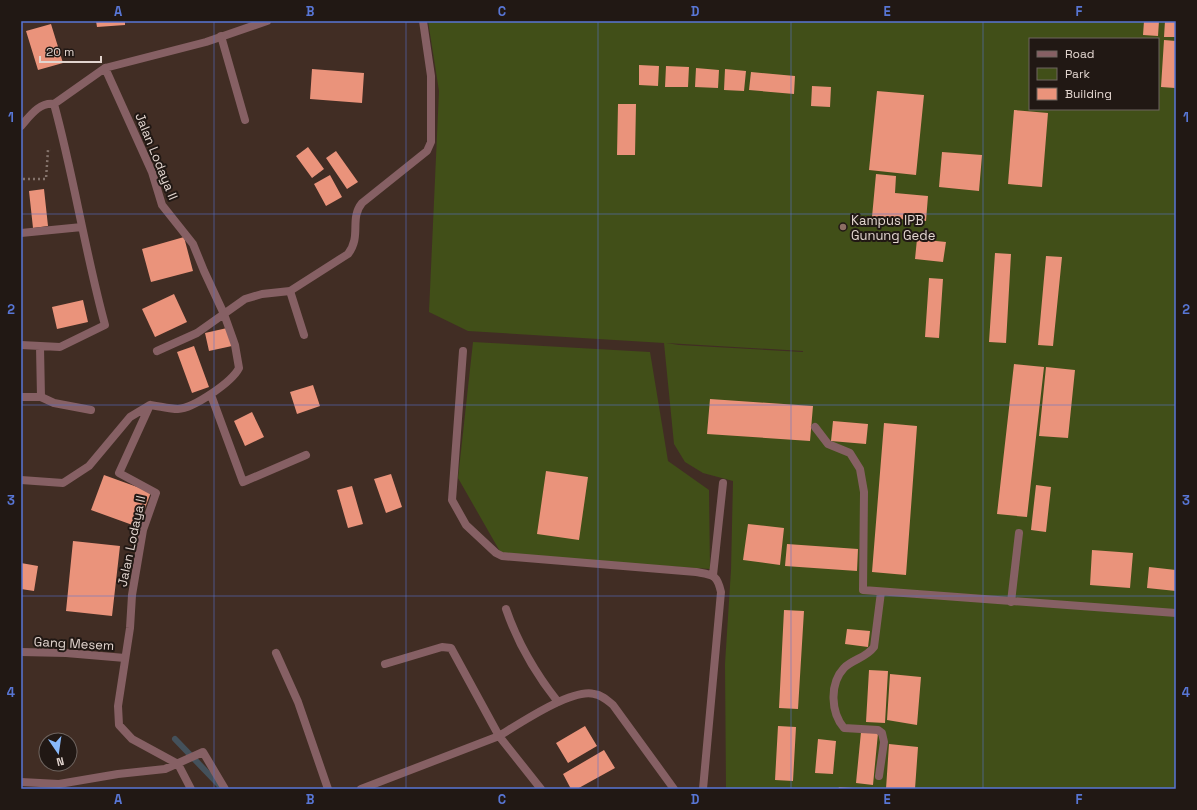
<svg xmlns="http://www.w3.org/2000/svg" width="1197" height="810" viewBox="0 0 1197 810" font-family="'Space Grotesk',sans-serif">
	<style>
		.green { fill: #414f18; fill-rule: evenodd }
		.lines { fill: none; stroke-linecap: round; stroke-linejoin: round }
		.stream { stroke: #44515b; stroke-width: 6 }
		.building { fill: #ea937b }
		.path { stroke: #84736b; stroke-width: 2.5; stroke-dasharray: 2 3; stroke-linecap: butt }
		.service { stroke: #866064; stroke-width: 8 }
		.minor { stroke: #866064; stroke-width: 8 }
		.grid { fill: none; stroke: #5876d5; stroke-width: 1; stroke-opacity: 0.55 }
		.education-dot { fill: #8d6e63; stroke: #211814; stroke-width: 1.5 }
		.labels { text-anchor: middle; stroke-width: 4; stroke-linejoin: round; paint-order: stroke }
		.street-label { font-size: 13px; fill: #e2d5cf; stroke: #211814 }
		.poi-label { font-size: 13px; fill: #e2d5cf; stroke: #211814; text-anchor: start }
		.neatline { fill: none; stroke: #5876d5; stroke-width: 1.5 }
		.grid-label { font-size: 13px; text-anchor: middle; font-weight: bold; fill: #5876d5 }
	</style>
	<rect width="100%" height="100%" fill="#412d24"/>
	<path class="green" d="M428,21H1176V789H726L725,664L731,570L733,481L703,473L685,462L674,444L664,343L468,331L429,312L439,91ZM1030,39H1158V109H1030ZM666,343L803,351V352L679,345Z
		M473,342L650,352L668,461L709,490L710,569L502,555L458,478Z"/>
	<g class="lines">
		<path class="stream" d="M175,739L221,787"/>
	</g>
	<path class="building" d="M96,21H125V25L97,27Z
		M1144,21H1159L1158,36L1143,35Z
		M1165,21H1176V37H1164Z
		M51,24L63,63L38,70L26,31Z
		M1164,40L1176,41L1175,88L1161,87Z
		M639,65L659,66L658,86L639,85Z
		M666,66L689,67L688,87H665Z
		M696,68L719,70L718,88L695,87Z
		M312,69L364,73L362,103L310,99Z
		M725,69L746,71L744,91L724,90Z
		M751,72L795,76L794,94L749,90Z
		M812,86L831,87L830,107L811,106Z
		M877,91L924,95L916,175L869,170Z
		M618,104H636L635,155H617Z
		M1014,110L1048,113L1042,187L1008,184Z
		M308,147L324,169L312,178L296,156Z
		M336,151L358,182L347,189L326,158Z
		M942,152L982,155L979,191L939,187Z
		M876,174L896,176L895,193L928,196L926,221L872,217Z
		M330,175L342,197L326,206L314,184Z
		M44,189L48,226L33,228L29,191Z
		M184,237L193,271L151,282L142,249Z
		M917,239L946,242L943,262L915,259Z
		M995,253L1011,254L1006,343L989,342Z
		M1046,256L1062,257L1053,346L1038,345Z
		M929,278L943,279L939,338L925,337Z
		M174,294L187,322L155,337L142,309Z
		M83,300L88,322L57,329L52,307Z
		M227,328L232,346L209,351L205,333Z
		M194,346L209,387L192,393L177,352Z
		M1014,364L1044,367L1027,517L997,514Z
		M1046,367L1075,370L1068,438L1039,436Z
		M313,385L320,406L297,414L290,392Z
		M710,399L813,406L810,441L707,434Z
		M252,412L264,437L245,446L234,421Z
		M833,421L868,424L866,444L831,441Z
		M884,423L917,426L906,575L872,572Z
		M546,471L588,477L579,540L537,534Z
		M391,474L402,507L386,513L374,479Z
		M104,475L151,492L138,527L91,510Z
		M1036,485L1051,487L1046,532L1031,530Z
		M352,486L363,524L348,528L337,490Z
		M748,524L784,528L780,565L743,560Z
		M73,541L120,546L112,616L66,611Z
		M787,544L858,549L857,571L785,566Z
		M1092,550L1133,553L1130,588L1090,585Z
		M21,563L38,566L34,591L21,589Z
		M1149,567L1176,570V591L1147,588Z
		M784,610L804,611L798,709L779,708Z
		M847,629L870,631L868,647L845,644Z
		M869,670L888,671L885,723L866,722Z
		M890,674L921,677L917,725L887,720Z
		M585,726L597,746L568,763L556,743Z
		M778,726L796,727L793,781L775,780Z
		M861,732L878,733L873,785L856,783Z
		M818,739L836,741L833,774L815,773Z
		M889,744L918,747L915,789H886Z
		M604,750L615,768L577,789H571L563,774Z
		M839,787L853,788V789H838Z"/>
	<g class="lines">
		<path class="path" d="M23,179H46L48,150H51"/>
		<path class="service" d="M221,36L245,120
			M290,291L304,335
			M815,427L828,444L850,453L860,469L864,492L863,590L1176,613
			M1011,602L1019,533
			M879,776L884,742L882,733L878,730L844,728C831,713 829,684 844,668C853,659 866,658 874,647L881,592"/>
		<path class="minor" d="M105,68L152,172L162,205L193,244L204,271L224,314L235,345L239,368C232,382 194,408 178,409C169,409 159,406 150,405L119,473L156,493L143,530L132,595L130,628L118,706L119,725L132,739L178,764L191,789
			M21,126C30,116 39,102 54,104L105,68L206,42L267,21
			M21,233L82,227
			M21,345L60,347L105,325C85,252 74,177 54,104
			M157,351L197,333L245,299L262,294L290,291L348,254C362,236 349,219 362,203L427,151L431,142V76L423,21
			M463,351L452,500L466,525L496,553L502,556L696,572C713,575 717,574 721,592L703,789
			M211,395L243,482L306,455
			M21,397H41L40,347
			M41,397L54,403L91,410
			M21,480L63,483L89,466L130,417L150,405
			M713,575L723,483
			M506,609C518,644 536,674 558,702
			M21,652L66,653L125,658
			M276,653L298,702L328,789
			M21,782L59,784L118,774L165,769L203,752L225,789
			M361,789L499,736L451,648L442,647L385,664
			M541,789L499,736C519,724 572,688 594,694C602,695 607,700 613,705L674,789"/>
	</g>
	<path class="grid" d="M214,21V789M406,21V789M598,21V789M791,21V789M983,21V789M21,214H1176M21,405H1176M21,596H1176"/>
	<circle class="education-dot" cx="843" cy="227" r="4"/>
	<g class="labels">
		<g class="street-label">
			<text transform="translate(157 156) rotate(68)" y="5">Jalan Lodaya II</text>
			<text transform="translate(131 541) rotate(-78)" y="5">Jalan Lodaya II</text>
			<text transform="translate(74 643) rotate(3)" y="5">Gang Mesem</text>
		</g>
		<g class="poi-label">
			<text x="851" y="225">Kampus IPB<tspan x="851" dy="15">Gunung Gede</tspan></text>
		</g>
	</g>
	<rect width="1197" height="810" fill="none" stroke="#211814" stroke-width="44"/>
	<rect x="1029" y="38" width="130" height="72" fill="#211814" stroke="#6e645f"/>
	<rect x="1037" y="51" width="20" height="6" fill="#866064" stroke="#6e645f"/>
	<text x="1065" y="58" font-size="12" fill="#e2d5cf">Road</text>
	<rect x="1037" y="68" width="20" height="12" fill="#414f18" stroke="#6e645f"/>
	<text x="1065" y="78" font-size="12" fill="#e2d5cf">Park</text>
	<rect x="1037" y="88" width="20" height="12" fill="#ea937b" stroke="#6e645f"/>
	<text x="1065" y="98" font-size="12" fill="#e2d5cf">Building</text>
	<g transform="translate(58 752) rotate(167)"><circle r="19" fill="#211814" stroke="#6e645f"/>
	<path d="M0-3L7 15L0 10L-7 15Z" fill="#89bafc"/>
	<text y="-6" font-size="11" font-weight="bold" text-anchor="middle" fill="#e2d5cf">N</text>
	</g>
	<path d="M40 56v6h61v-6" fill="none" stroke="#e2d5cf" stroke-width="2"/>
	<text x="46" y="56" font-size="12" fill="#e2d5cf" stroke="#211814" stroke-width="3" paint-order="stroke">20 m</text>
	<rect x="22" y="22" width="1153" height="766" class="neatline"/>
	<g class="grid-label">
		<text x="118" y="16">A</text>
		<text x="310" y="16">B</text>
		<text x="502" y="16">C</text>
		<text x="695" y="16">D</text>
		<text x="887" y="16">E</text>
		<text x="1079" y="16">F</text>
		<text x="11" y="122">1</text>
		<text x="1186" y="122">1</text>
		<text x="11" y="314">2</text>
		<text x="1186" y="314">2</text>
		<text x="11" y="505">3</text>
		<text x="1186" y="505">3</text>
		<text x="11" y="697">4</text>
		<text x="1186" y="697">4</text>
		<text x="118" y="804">A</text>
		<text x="310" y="804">B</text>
		<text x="502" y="804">C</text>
		<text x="695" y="804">D</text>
		<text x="887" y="804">E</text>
		<text x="1079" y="804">F</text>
	</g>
</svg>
